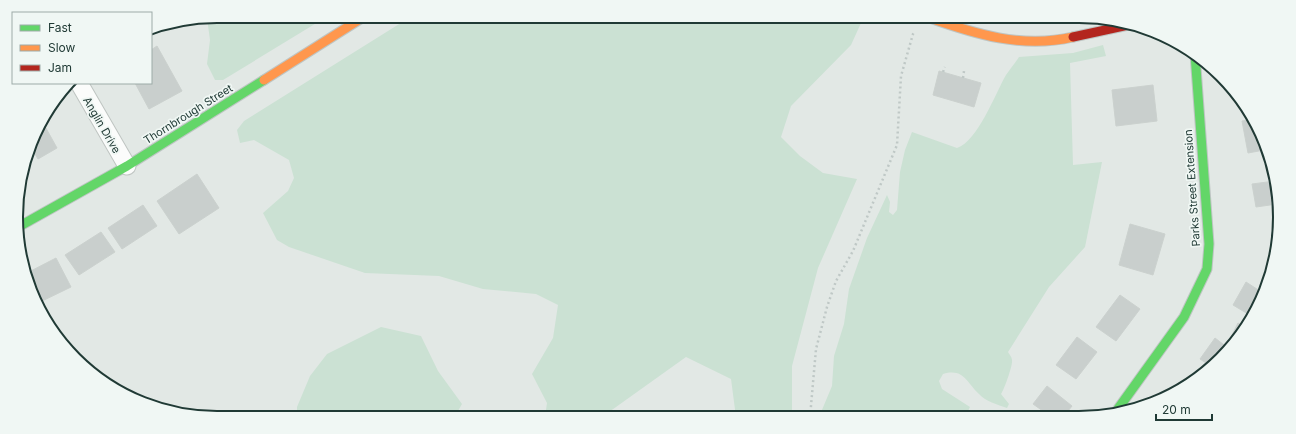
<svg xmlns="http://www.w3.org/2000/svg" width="1296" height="434" viewBox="0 0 1296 434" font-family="Inter,sans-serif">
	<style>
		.green { fill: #cbe1d3 }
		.building { fill: #c9cfcd; stroke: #cbd1ce }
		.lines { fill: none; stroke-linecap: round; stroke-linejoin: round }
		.street-casing { stroke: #bfc5c2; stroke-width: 19 }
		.fast-casing { stroke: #bec5c3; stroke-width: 11 }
		.slow-casing { stroke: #bec5c3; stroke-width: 11 }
		.jam-casing { stroke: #bec5c3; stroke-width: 11 }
		.path { stroke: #bfc8c6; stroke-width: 2.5; stroke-dasharray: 2 3; stroke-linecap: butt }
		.street { stroke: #fbfcfb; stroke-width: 17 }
		.fast { stroke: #63d668; stroke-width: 9 }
		.slow { stroke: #ff974d; stroke-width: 9 }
		.jam { stroke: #b3261e; stroke-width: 9 }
		.labels { text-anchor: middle; stroke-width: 3.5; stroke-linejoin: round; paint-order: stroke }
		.street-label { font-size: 11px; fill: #203a35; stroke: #f0f7f4 }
		.rim { fill: none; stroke: #203a35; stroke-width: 2 }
	</style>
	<rect width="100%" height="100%" fill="#e2e8e5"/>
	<path class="green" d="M217,16H328L223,80H215L207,64L210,40L207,18Z
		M412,16H857L861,23L851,45L791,106L781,137L800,156L823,173L857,179L818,268L792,366V417H736L731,379L686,357L602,417H545L547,403L532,374L553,338L558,305L536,294L483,289L439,276L365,273L289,247L277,240L263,213L288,191L294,178L289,160L254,140L240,143L237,130L244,121Z
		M1103,45L1106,56L1070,63L1073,165L1102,162L1085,247L1049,287L1008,352C1009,354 1012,357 1012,360C1013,365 1004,390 1001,394L1009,404L1007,408C998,405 985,401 979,394C966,382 964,368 943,374L939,381L942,389L970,407L965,417H819L832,386L834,356L844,324L849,289L867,238L887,195L890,202L889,212L893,215L897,210L900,172L905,150L912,132L957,148C978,141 995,94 1006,75C1010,69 1015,63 1019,57L1073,53Z
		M381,327L421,336L438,371L462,404L454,418H297V407L310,376L327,354Z"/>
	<path class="building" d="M157,46L182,91L149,109L135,83H151V50Z
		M939,71L981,83L974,107L933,95Z
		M1153,85L1157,121L1116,126L1112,90Z
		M1254,119L1264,150L1248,153L1242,121Z
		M42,121L57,148L38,159L31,147L37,128Z
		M197,174L219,208L179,234L157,201Z
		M1275,181L1278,191L1277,204L1256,207L1252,184Z
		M143,205L157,226L122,249L108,228Z
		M1130,224L1165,234L1153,275L1119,265Z
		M101,232L115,252L79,275L65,255Z
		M56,258L71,287L38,303L25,274Z
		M1246,282L1263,293L1253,317L1233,305Z
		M1120,295L1140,309L1116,341L1096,327Z
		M1238,323L1245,327L1237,338L1232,335Z
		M1077,337L1097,352L1076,379L1056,365Z
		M1215,338L1228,348L1212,367L1200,359Z
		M1198,370L1203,374L1188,384Z
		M1047,386L1072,406L1064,416H1050L1033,404Z"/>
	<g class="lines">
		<g class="street-casing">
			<path id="street" d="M79,83L127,166"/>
		</g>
		<g class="fast-casing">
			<path id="fast" d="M20,226L127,166L264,80
				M1115,413L1184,317L1207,269L1209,244L1195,54"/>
		</g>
		<g class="slow-casing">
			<path id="slow" d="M927,17C975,34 1022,49 1073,37
				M264,80L365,16"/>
		</g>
		<g class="jam-casing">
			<path id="jam" d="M1073,37L1133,24"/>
		</g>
		<path class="path" d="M943,72L945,67
			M963,78L964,71
			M810,417L816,349L827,307L836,281L853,251L897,145L901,76L913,34L915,31"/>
		<use href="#street" class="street"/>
		<use href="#fast" class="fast"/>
		<use href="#slow" class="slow"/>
		<use href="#jam" class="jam"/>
	</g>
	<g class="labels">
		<g class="street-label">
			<text transform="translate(188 114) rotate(-32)" y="4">Thornbrough Street</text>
			<text transform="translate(102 125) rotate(60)" y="4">Anglin Drive</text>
			<text transform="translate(1192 188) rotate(-94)" y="4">Parks Street Extension</text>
		</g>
	</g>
	<path d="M0 0H1296V434H0ZM217 23H1079A194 194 0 0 1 1273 217V217A194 194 0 0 1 1079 411H217A194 194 0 0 1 23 217V217A194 194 0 0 1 217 23Z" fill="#f0f7f4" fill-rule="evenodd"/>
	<path class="rim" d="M217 23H1079A194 194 0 0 1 1273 217V217A194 194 0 0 1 1079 411H217A194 194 0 0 1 23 217V217A194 194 0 0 1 217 23Z"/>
	<rect x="12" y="12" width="140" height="72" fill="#f0f7f4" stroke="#9daba8"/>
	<rect x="20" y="25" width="20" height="6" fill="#63d668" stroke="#9daba8"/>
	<text x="48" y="32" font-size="12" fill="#203a35">Fast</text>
	<rect x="20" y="45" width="20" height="6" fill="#ff974d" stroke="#9daba8"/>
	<text x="48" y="52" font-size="12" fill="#203a35">Slow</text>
	<rect x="20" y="65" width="20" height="6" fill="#b3261e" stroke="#9daba8"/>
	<text x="48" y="72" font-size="12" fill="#203a35">Jam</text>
	<path d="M1156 414v6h56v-6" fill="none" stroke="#203a35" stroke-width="2"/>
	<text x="1162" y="414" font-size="12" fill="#203a35" stroke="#f0f7f4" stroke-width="3" paint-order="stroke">20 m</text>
</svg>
